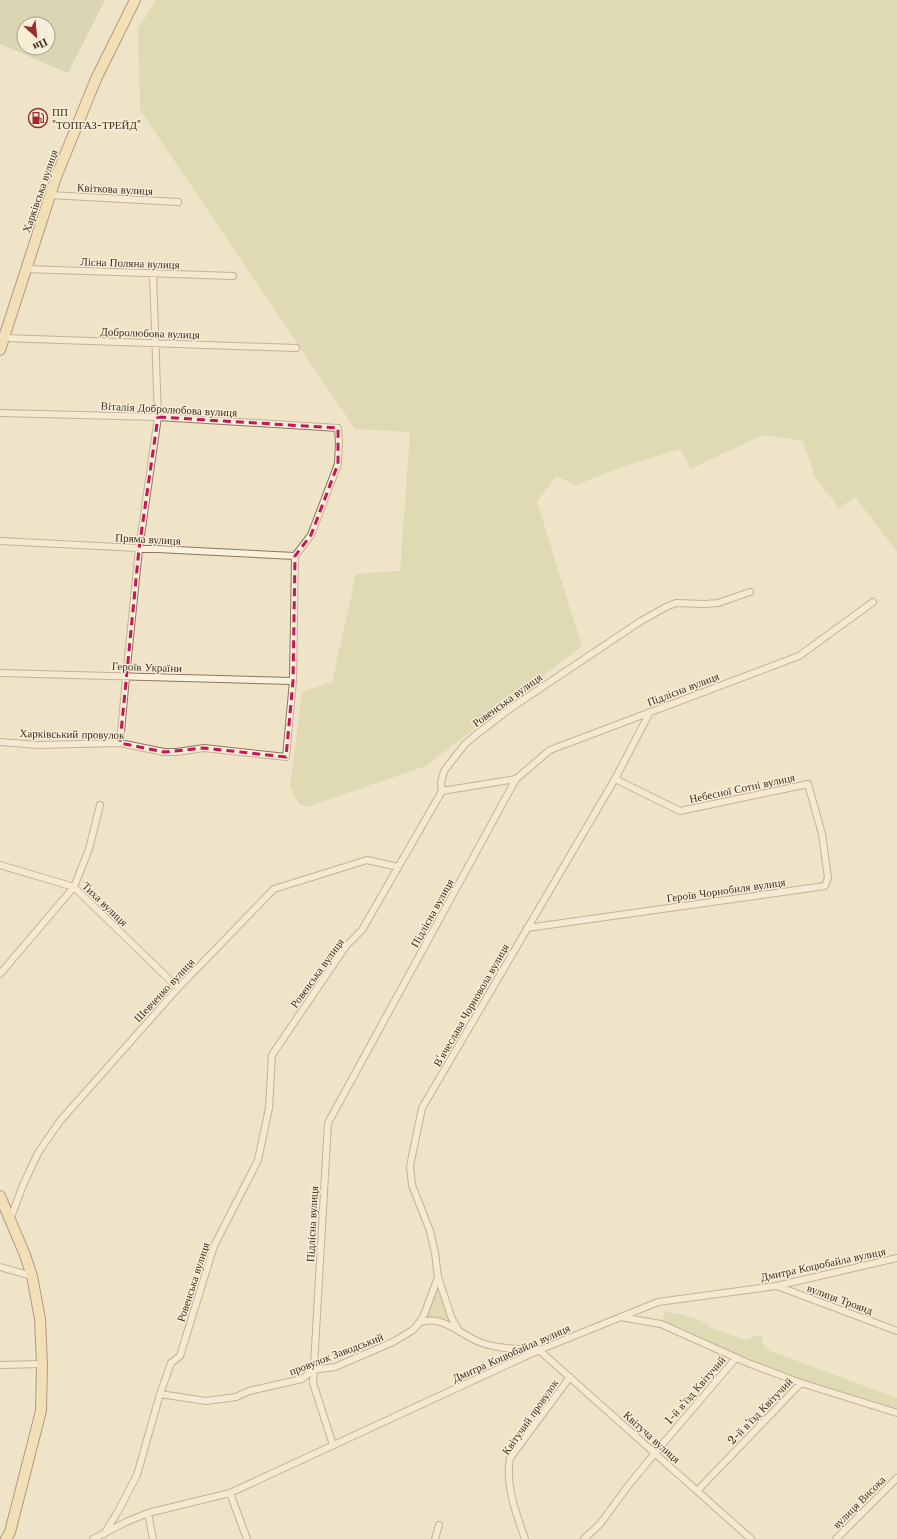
<svg xmlns="http://www.w3.org/2000/svg" width="897" height="1539" viewBox="0 0 897 1539" font-family="'Libre Baskerville',serif">
	<style>
		.green { fill: #c9cf9b }
		.cemetery { fill: #bfc49a; fill-rule: evenodd }
		.lines { fill: none; stroke-linecap: round; stroke-linejoin: round }
		.street-casing { stroke: #8d765c; stroke-width: 8 }
		.primary-casing { stroke: #5b4430; stroke-width: 12 }
		.street { stroke: #faf1dc; stroke-width: 6 }
		.primary { stroke: #f3d9a0; stroke-width: 10 }
		.marked { fill: none; stroke: #c2185b; stroke-width: 3; stroke-dasharray: 8 5; stroke-linejoin: round }
		.labels { text-anchor: middle; stroke-width: 3; stroke-linejoin: round; paint-order: stroke }
		.poi-label { font-size: 11px; fill: #3d2e20; stroke: #f7eed8; text-anchor: start }
		.street-label { font-size: 11px; fill: #3d2e20; stroke: #f7eed8 }
	</style>
	<rect width="100%" height="100%" fill="#f0e4c8"/>
	<path class="green" d="M157,0H897V552L855,497L839,508L815,477L803,441L762,435L691,469L680,449L625,466L576,485L556,476L537,502L582,646L426,766L307,807L299,804L290,786L302,692L332,682L356,574L400,571L410,432L355,429L140,110L138,28Z
		M438,1277L458,1329L444,1323H419Z
		M668,1312L681,1314L699,1320L712,1328L745,1340L761,1334L765,1349L897,1398V1413L748,1363L666,1324L663,1320L664,1313Z"/>
	<path class="cemetery" d="M0,0H105L68,73L0,44ZM24,24H48V48H24Z"/>
	<g class="lines">
		<g class="street-casing">
			<path id="street" d="M50,195L178,202
				M26,269L233,276
				M4,338L296,348
				M0,413L158,417L338,428L339,442L338,464L311,535L295,556L293,681L286,757L204,748L177,752H164L120,743L38,745L0,742
				M0,541L295,556
				M0,673L293,681
				M120,743L126,677L139,549L158,417L153,274
				M442,791L516,779
				M0,865L74,887L178,988
				M527,928L825,886L828,878L822,834L808,784L680,811L615,779
				M0,974L74,887L89,849L100,805
				M10,1220L23,1185L38,1153L60,1121L178,988L274,889L367,860L398,867
				M0,1267L32,1276
				M777,1286L897,1331
				M620,1317L661,1324L748,1363L801,1383L897,1413
				M419,1323C442,1313 461,1336 482,1343C499,1349 520,1349 538,1350
				M458,1329L452,1319L438,1277L435,1253L430,1231L412,1185L410,1166L422,1108L615,779L650,712
				M539,1350L751,1539
				M0,1365L42,1364
				M160,1394L206,1401L236,1397L249,1391L302,1379L313,1370L335,1367L393,1342L413,1330L419,1323L424,1315L438,1277
				M333,1445L313,1383L328,1123L516,779L550,750L799,656L873,602
				M697,1491L801,1383
				M230,1493L247,1539
				M148,1513L153,1539
				M104,1534L117,1513L137,1475L160,1394L171,1363L180,1356L214,1246L258,1160L269,1108L272,1055L346,946L362,930L442,791L441,783L444,771L465,744L477,734L511,708L641,621L666,607L676,603L705,604L718,603L750,592
				M93,1539L126,1522L148,1513L230,1493L539,1350L658,1302L776,1286L897,1258
				M435,1539L439,1525
				M525,1539C516,1513 505,1485 510,1458L570,1377
				M584,1539L600,1524L628,1486L655,1453L736,1358
				M836,1539L897,1478"/>
		</g>
		<g class="primary-casing">
			<path id="primary" d="M0,350L56,177L96,79L135,0
				M0,1196L25,1255L32,1276L40,1319L42,1364L41,1411L10,1532L6,1539"/>
		</g>
		<use href="#street" class="street"/>
		<use href="#primary" class="primary"/>
	</g>
	<path d="M0 0H897V1539H0ZM158,417L338,428V464L311,535L295,556L293,681L286,757L204,748L164,752L120,743L139,549Z" fill="#f0e4c8" fill-opacity=".55" fill-rule="evenodd"/>
	<path class="marked" d="M158,417L338,428V464L311,535L295,556L293,681L286,757L204,748L164,752L120,743L139,549Z"/>
	<defs>
		<g id="fuel-ring" transform="scale(1)"><circle r="9.5" fill="#f7eed8" stroke="#9e2a2b" stroke-width="1.5"/><path d="M-5.5-6h7V0h2V4h1.3V-2.5L3-4.5l.8-.8L6-3V5H2.5V1h-1V6h-7ZM-4.2-4.7v3.2H.2V-4.7Z" fill="#9e2a2b"/></g>
	</defs>
	<g fill-rule="evenodd">
		<use href="#fuel-ring" x="38" y="118"/>
	</g>
	<g class="labels">
		<g class="poi-label">
			<text x="52" y="116">ПП<tspan x="52" dy="13">"ТОПГАЗ-ТРЕЙД"</tspan></text>
		</g>
		<g class="street-label">
			<text transform="translate(115 189) rotate(3)" y="4">Квіткова вулиця</text>
			<text transform="translate(40 191) rotate(-71)" y="4">Харківська вулиця</text>
			<text transform="translate(130 263) rotate(2)" y="4">Лісна Поляна вулиця</text>
			<text transform="translate(150 333) rotate(2)" y="4">Добролюбова вулиця</text>
			<text transform="translate(169 409) rotate(3)" y="4">Віталія Добролюбова вулиця</text>
			<text transform="translate(148 539) rotate(3)" y="4">Пряма вулиця</text>
			<text transform="translate(147 667) rotate(2)" y="4">Героїв України</text>
			<text transform="translate(683 689) rotate(-21)" y="4">Підлісна вулиця</text>
			<text transform="translate(507 700) rotate(-36)" y="4">Ровенська вулиця</text>
			<text transform="translate(72 734) rotate(1)" y="4">Харківський провулок</text>
			<text transform="translate(742 788) rotate(-12)" y="4">Небесної Сотні вулиця</text>
			<text transform="translate(726 890) rotate(-8)" y="4">Героїв Чорнобиля вулиця</text>
			<text transform="translate(105 904) rotate(44)" y="4">Тиха вулиця</text>
			<text transform="translate(432 913) rotate(-61)" y="4">Підлісна вулиця</text>
			<text transform="translate(317 973) rotate(-54)" y="4">Ровенська вулиця</text>
			<text transform="translate(164 990) rotate(-47)" y="4">Шевченко вулиця</text>
			<text transform="translate(471 1005) rotate(-60)" y="4">В'ячеслава Чорновола вулиця</text>
			<text transform="translate(312 1224) rotate(-87)" y="4">Підлісна вулиця</text>
			<text transform="translate(823 1264) rotate(-12)" y="4">Дмитра Коцюбайла вулиця</text>
			<text transform="translate(193 1282) rotate(-72)" y="4">Ровенська вулиця</text>
			<text transform="translate(840 1299) rotate(20)" y="4">вулиця Троянд</text>
			<text transform="translate(511 1353) rotate(-24)" y="4">Дмитра Коцюбайла вулиця</text>
			<text transform="translate(336 1354) rotate(-21)" y="4">провулок Заводський</text>
			<text transform="translate(695 1390) rotate(-49)" y="4">1-й в'їзд Квітучий</text>
			<text transform="translate(760 1411) rotate(-46)" y="4">2-й в'їзд Квітучий</text>
			<text transform="translate(530 1417) rotate(-55)" y="4">Квітучий провулок</text>
			<text transform="translate(652 1437) rotate(42)" y="4">Квітуча вулиця</text>
			<text transform="translate(859 1502) rotate(-45)" y="4">вулиця Висока</text>
		</g>
	</g>
	<g transform="translate(36 36) rotate(153)"><circle r="19" fill="#f7eed8" stroke="#ada18e"/>
	<path d="M0-3L7 15L0 10L-7 15Z" fill="#9e2a2b"/>
	<text y="-6" font-size="11" font-weight="bold" text-anchor="middle" fill="#3d2e20">Пн</text>
	</g>
</svg>
